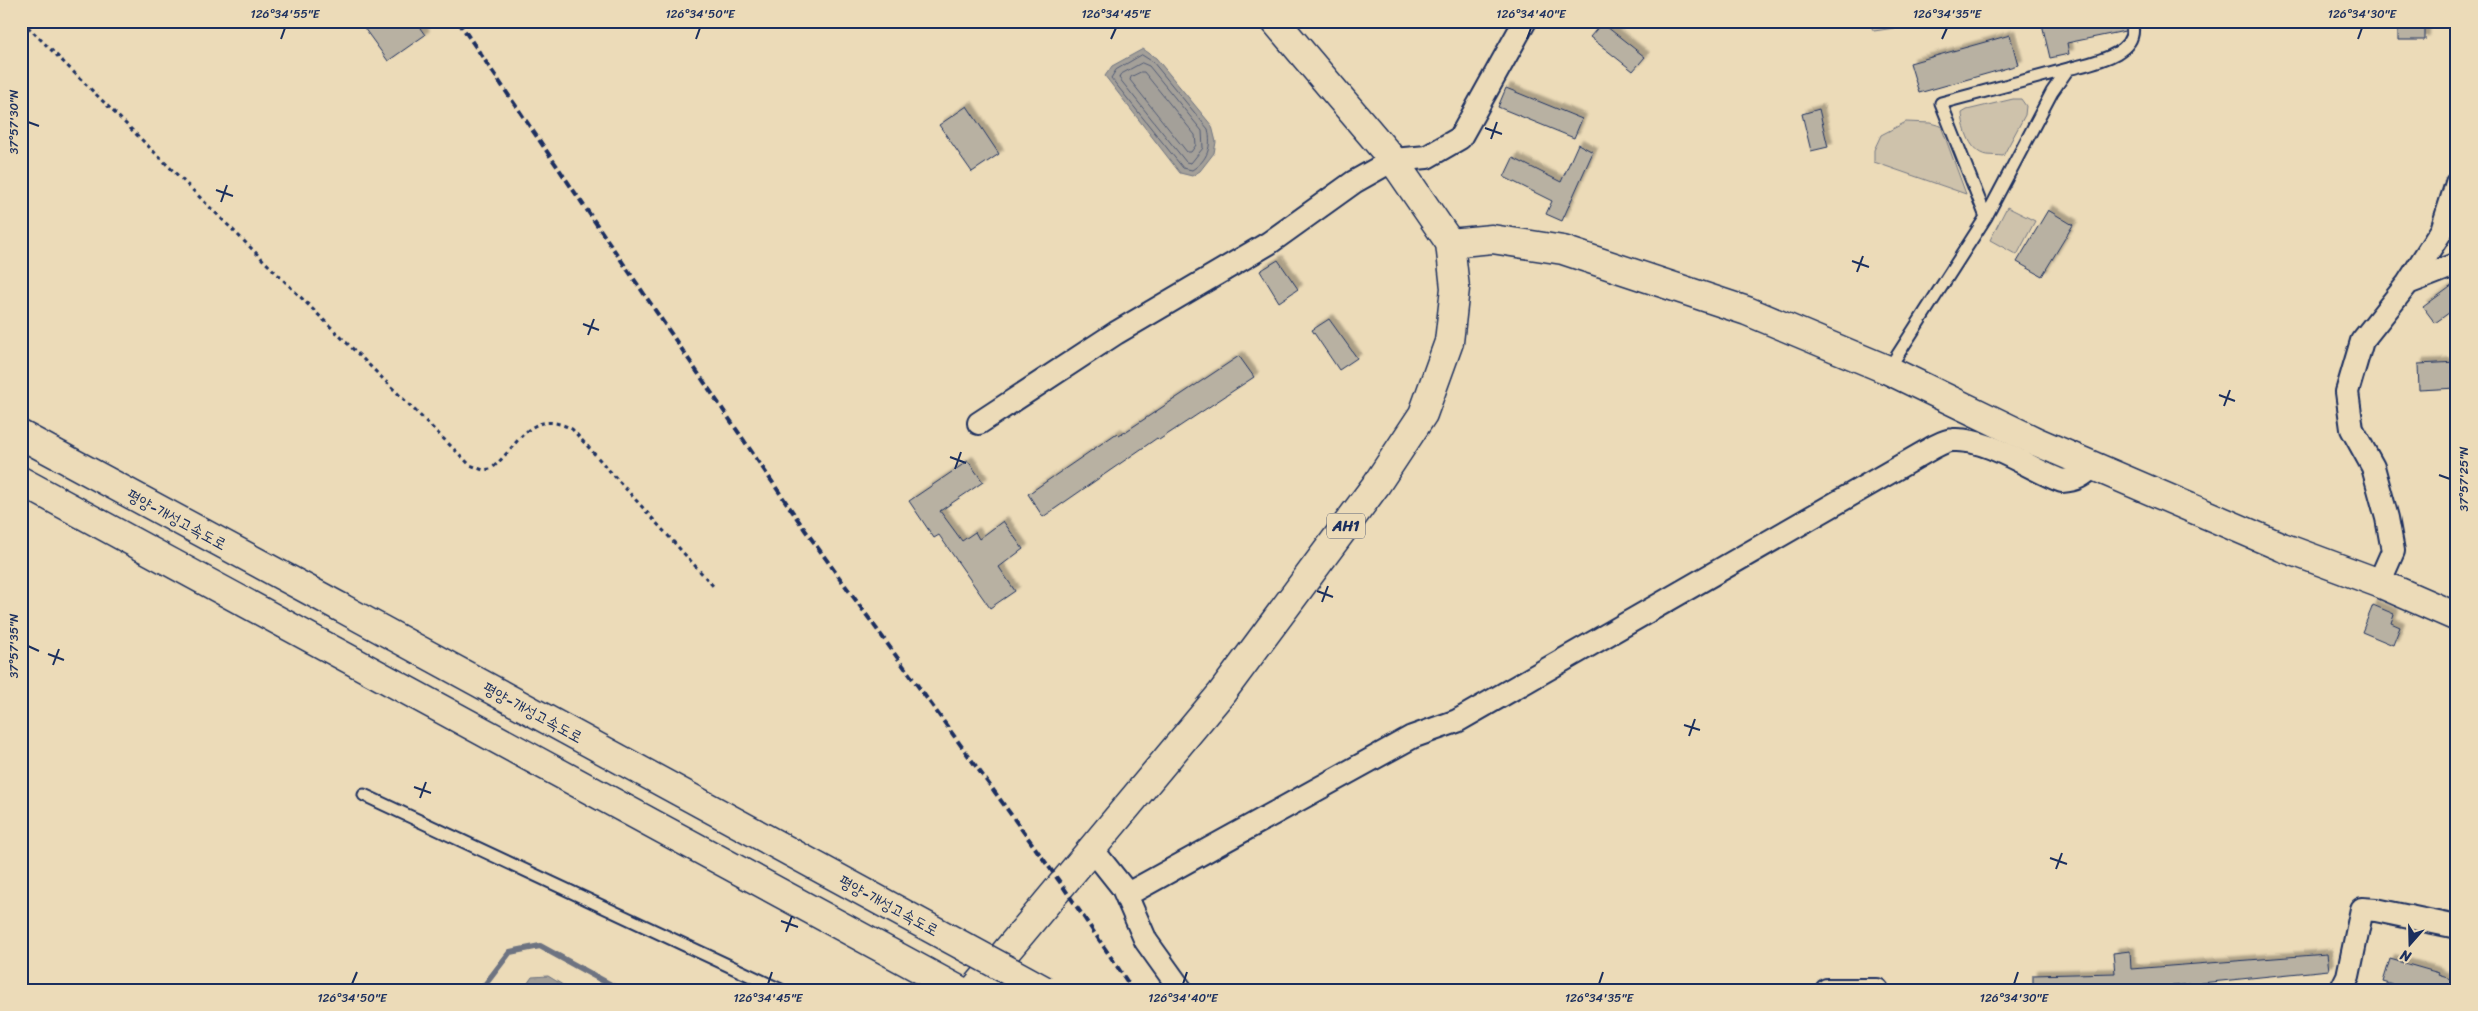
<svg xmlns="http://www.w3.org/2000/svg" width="2478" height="1011" viewBox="0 0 2478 1011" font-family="Sriracha,'Poor Story',sans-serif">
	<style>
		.green { fill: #cec2ab; stroke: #747884 }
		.water { fill: #a4a099; stroke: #6d7381 }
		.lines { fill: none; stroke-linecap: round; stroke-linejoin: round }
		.shore { stroke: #525c76; stroke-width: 1 }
		.stream { stroke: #6d7381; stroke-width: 6 }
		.building { fill: #b8b1a2; stroke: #1b2f5e; filter: url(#shadow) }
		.lane-casing { stroke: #1b2f5e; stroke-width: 15 }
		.street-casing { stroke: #1b2f5e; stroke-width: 26 }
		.secondary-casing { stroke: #1b2f5e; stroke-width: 31 }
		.primary-casing { stroke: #1b2f5e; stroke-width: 31 }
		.highway-casing { stroke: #1b2f5e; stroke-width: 31 }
		.path { stroke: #1b2f5e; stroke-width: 3; stroke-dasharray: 4 4; stroke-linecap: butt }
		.lane { stroke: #ecdbb8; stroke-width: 11 }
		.street { stroke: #ecdbb8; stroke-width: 22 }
		.secondary { stroke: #ecdbb8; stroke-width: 28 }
		.primary { stroke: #ecdbb8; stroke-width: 28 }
		.highway { stroke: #ecdbb8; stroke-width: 28 }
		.rail { stroke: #1b2f5e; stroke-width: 4; stroke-dasharray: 8 4; stroke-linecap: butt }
		.highway-bridge-casing { stroke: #1b2f5e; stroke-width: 31; stroke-linecap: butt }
		.highway-bridge { stroke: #ecdbb8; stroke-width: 28 }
		.ticks { fill: none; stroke: #1b2f5e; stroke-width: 2 }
		.labels { text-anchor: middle; stroke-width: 5; stroke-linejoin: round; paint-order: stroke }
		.shield { fill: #ecdbb8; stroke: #5a6379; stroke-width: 1 }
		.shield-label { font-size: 15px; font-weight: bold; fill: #1b2f5e }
		.street-label { font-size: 16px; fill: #1b2f5e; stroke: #ecdbb8 }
		.neatline { fill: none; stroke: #1b2f5e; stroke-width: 2 }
		.ticks-label { font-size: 12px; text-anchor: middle; fill: #1b2f5e }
	</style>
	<defs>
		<filter id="shadow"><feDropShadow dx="4.5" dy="-4.5" stdDeviation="1" flood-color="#0004"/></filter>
	</defs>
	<rect width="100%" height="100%" fill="#ecdbb8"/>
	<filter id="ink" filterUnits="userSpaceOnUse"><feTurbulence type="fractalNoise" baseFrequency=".02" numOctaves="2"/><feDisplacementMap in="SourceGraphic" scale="10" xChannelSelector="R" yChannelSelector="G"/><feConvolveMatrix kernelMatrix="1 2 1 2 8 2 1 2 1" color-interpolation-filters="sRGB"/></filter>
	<g filter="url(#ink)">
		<path class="green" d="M1867,21H1942L1874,31Z
			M2013,99H2021L2026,106L2025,115L2003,156C1997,155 1989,156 1983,154C1969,149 1963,127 1962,113L1967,110Z
			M1906,122L1930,123L1941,126L1966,194L1874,162V150L1881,135Z
			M2007,207L2035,221L2017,255L1990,240Z"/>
		<path class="water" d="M1143,49L1156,58L1212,126L1216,142L1214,153L1200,171L1192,176L1180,173L1105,76L1112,66Z
			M548,976L571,990H523L532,977Z"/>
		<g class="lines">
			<path class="shore" d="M1142,55L1153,62L1208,129C1212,146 1208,160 1192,170L1183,168L1111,78L1116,70Z
				M1142,63L1149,66L1202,131L1203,148L1191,163L1186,162L1119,78L1120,75Z
				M1141,72H1144L1195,135L1196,145L1191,152H1187L1130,80L1131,77Z"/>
			<path class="stream" d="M481,990L510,952L540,946L620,990"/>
		</g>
		<path class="building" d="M359,21H415L425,35L388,61Z
			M2053,21H2063V25L2080,21H2124L2125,31L2067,43L2069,54L2050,58L2042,24Z
			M2398,21H2425V40H2398Z
			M1602,23L1645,57L1633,71L1590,37Z
			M2010,35L2018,65L1919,93L1910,63Z
			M1506,88L1582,119L1574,138L1498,107Z
			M967,106L999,154L972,172L939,125Z
			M1819,109L1828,147L1811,151L1802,114Z
			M1578,144L1593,152L1562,221L1546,214L1552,201L1504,177L1513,158L1561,182Z
			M2048,210L2073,225L2042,276L2017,262Z
			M1278,260L1298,289L1279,302L1260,271Z
			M2457,282V307L2435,323L2423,307Z
			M1329,319L1357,358L1339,370L1312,330Z
			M1239,356L1254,377L1159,440L1157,438L1043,517L1028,494L1117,433L1119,436Z
			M2457,362V388L2419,390L2418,364Z
			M968,461L983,482L940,511L962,541L975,532L979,539L1003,521L1023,549L999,567L1015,591L990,608L939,535L934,538L909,501Z
			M2373,605L2394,614L2391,623L2400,627L2393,645L2362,632Z
			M2130,951L2131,969L2327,954L2329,970L2172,986V990H2033V975L2115,973L2113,953Z
			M2390,959L2439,973L2438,975L2457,981V990H2411L2383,982Z"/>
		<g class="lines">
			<g class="lane-casing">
				<path id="lane" d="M1986,217L1941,103L2068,69
					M1888,370L1986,217L2052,92L2068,69C2090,63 2142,55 2131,21
					M364,795L781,990"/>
			</g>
			<g class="street-casing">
				<path id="street" d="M2408,283L2457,264
					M979,423L1116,333L1269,243L1354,182L1393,160L1427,157L1460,138L1525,21
					M2379,583L2393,551L2387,518L2373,467L2352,429L2347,392L2362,341L2408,283L2442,230L2457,183
					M1092,849L1123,888L1146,941L1181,990
					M1126,895L1412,737L1457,721L1932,448C1938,445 1946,440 1953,440C1989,438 2029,469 2062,481C2076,480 2083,476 2093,466
					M1827,990H1877
					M2341,990L2348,976L2362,909L2376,910L2457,927"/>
			</g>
			<g class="secondary-casing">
				<path id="secondary" d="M1450,243L1492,239L1563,250L1747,311L1888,370L2035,441L2282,547L2379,583L2457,617"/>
			</g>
			<g class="primary-casing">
				<path id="primary" d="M974,990L1221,694L1376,485L1423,414L1449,342L1455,288L1450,243L1393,160L1275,21"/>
			</g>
			<g class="highway-casing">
				<path id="highway" d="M21,435L340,607
					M21,481L959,990"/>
			</g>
			<path class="path" d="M22,21L470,465L483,470L491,469C520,445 529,407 572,429L715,588"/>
			<use href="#lane" class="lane"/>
			<use href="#street" class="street"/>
			<use href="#secondary" class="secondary"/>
			<use href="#primary" class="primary"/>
			<use href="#highway" class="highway"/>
			<path class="rail" d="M458,21L805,530L1062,885L1133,990"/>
			<g class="highway-bridge-casing">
				<path id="highway-bridge" d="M340,607L1044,990"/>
			</g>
			<use href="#highway-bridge" class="highway-bridge"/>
		</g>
	</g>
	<path class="ticks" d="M281,39L285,28M696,39L700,28M1111,39L1116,28M1527,39L1531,28M1942,39L1947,28M2358,39L2362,28M28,122L39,126M1485,128L1502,134M1491,139L1497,122M216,190L233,196M221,202L227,185M1852,261L1869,267M1857,272L1863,256M583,324L599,330M588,335L594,319M2219,395L2235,401M2224,406L2230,390M950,457L966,463M955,469L961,452M2439,475L2450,479M1317,591L1333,597M1322,602L1328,586M28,646L39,651M48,654L64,660M53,665L59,649M1684,725L1700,730M1689,736L1695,719M414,787L431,793M420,798L426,782M2050,858L2067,864M2056,869L2062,853M781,921L798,927M786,932L792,916M352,984L357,972M768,984L772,972M1183,984L1187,972M1599,984L1603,972M2014,984L2018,972"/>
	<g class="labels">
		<rect class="shield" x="1327" y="513.5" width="38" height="25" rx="4"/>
		<g class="shield-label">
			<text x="1346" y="531">AH1</text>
		</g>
		<g class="street-label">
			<text transform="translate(177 519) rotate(28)" y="6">평양-개성고속도로</text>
			<text transform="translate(533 712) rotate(28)" y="6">평양-개성고속도로</text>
			<text transform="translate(889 905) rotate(28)" y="6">평양-개성고속도로</text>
		</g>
	</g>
	<rect width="2478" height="1011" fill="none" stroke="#ecdbb8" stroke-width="55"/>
	<g transform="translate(2410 944) rotate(200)" stroke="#ecdbb8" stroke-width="4" paint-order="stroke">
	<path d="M0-4L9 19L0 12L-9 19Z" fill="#1b2f5e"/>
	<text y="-8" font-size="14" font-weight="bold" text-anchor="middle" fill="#1b2f5e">N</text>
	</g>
	<rect x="28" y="28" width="2422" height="956" class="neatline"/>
	<g class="ticks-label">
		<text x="285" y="18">126°34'55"E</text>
		<text x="700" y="18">126°34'50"E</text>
		<text x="1116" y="18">126°34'45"E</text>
		<text x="1531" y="18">126°34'40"E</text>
		<text x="1947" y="18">126°34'35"E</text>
		<text x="2362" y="18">126°34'30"E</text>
		<text transform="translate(14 122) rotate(-90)" y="4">37°57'30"N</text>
		<text transform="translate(2464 479) rotate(-90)" y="4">37°57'25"N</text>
		<text transform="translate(14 646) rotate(-90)" y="4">37°57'35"N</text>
		<text x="352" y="1002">126°34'50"E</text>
		<text x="768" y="1002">126°34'45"E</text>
		<text x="1183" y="1002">126°34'40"E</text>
		<text x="1599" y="1002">126°34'35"E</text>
		<text x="2014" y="1002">126°34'30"E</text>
	</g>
</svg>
